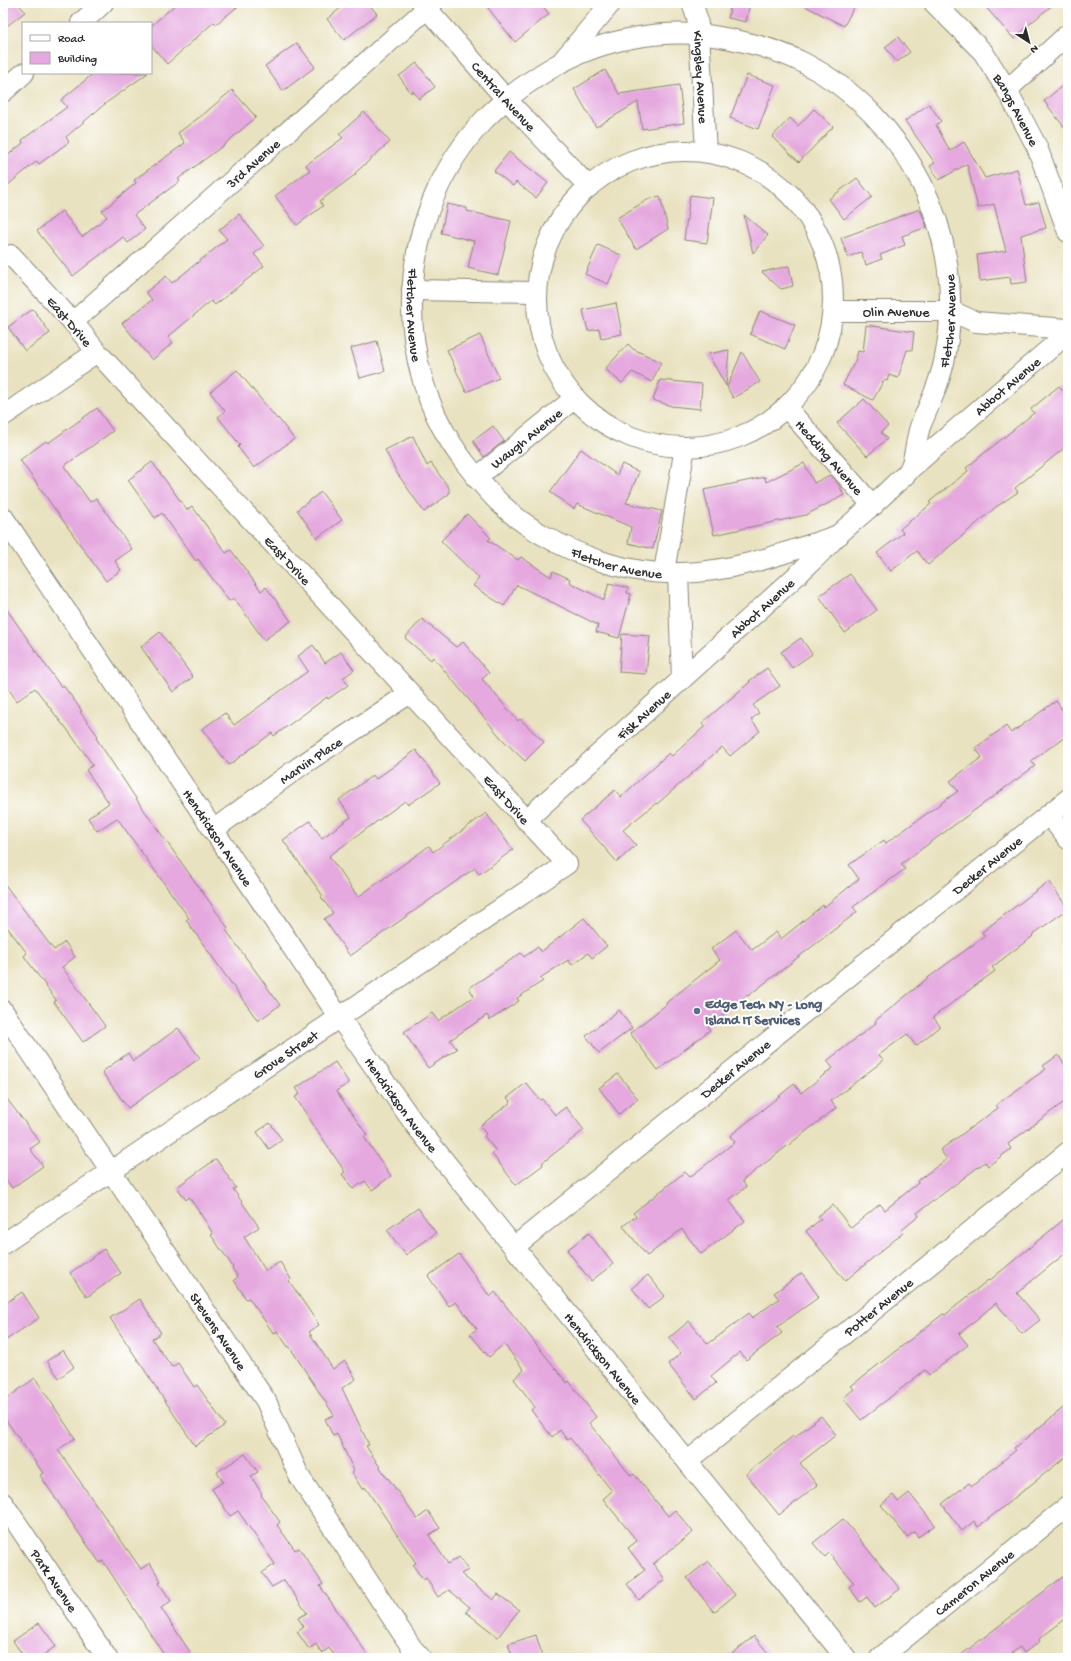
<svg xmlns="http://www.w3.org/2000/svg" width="1071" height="1661" viewBox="0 0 1071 1661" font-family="'Gochi Hand',sans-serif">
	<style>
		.building { fill: #e5a8df }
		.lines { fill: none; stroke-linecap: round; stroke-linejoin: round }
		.street-casing { stroke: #8a8676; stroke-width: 22 }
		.street { stroke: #fff; stroke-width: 20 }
		.service-dot { fill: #5c6f8a; stroke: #fff; stroke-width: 1.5 }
		.labels { text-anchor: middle; stroke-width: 4; stroke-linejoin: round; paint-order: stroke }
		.street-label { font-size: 14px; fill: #2b2b2b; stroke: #fff }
		.service-label { font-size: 14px; font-weight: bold; fill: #4e5e75; stroke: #fff; text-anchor: start }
	</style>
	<rect width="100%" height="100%" fill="#fff"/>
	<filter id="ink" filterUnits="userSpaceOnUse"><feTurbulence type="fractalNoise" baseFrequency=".025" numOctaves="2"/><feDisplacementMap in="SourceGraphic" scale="8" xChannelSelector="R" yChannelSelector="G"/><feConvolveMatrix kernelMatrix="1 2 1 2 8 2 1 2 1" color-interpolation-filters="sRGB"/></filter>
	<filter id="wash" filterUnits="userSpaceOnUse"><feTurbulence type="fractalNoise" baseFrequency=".012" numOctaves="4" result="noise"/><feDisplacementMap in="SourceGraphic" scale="16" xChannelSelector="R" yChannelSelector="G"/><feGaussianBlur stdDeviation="0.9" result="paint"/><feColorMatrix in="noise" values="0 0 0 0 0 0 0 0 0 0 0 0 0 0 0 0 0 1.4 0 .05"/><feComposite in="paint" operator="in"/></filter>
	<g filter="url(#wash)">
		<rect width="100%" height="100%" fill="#e9e2c0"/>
		<g id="blocks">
			<path class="building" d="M3,3H18L25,12L3,29Z
				M177,3H242L216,24L214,22L167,64L151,45V26Z
				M347,3H368L377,14L344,40L327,19Z
				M484,3H540L549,14L515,42Z
				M731,3H750L746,22L728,18Z
				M799,3H856L844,26Z
				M982,3H1055L1033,21L1014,39Z
				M898,37L910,52L897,62L885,47Z
				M297,43L315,67L283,91L265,66Z
				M417,63L435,87L419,99L413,91L411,93L399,76Z
				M605,70L619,94L679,85L684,123L642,129L638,102L596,127L574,89Z
				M94,73H148L106,103L66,137L69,142L39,164L37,161L3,189V159L23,143L22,140L67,107L61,100Z
				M747,75L775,85L758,129L730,118Z
				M1068,81V132L1044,101Z
				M232,90L256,117L224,145L178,179L180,181L134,215L145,229L128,243L123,237L73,276L37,231L62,211L82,237L107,217L102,211L136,183L134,180L185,143L178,133L205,113Z
				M929,104L941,121L936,125L950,151L964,142L985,178L1017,169L1026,205L1039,202L1046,228L1021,235L1027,282L1011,284L1010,277L980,281L977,255L1006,251L994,204L978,208L967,164L939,180L930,166L935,163L905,121Z
				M814,109L833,127L799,162L772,137L790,118L798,126Z
				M364,112L390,142L355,173L356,174L320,201L323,206L297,225L275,196L310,170L306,165L343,138L339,134Z
				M509,152L548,183L536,198L516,182L513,186L494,171Z
				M857,178L872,197L844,219L829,199Z
				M690,195L713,198L707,243L684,240Z
				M660,196L668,229L636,249L617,218L649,199Z
				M447,204L467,208V211L511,221L498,275L468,268L474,241L441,233Z
				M920,209L927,227L902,236L905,245L880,255L882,259L866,265L861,252L848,257L841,238Z
				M239,214L264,246L254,254L264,266L215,305L211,301L168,337L173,343L152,360L122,323L152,300L146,292L166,276L172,283L227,239L219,230Z
				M744,215L768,235L753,253Z
				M598,245L621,255L608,284L585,274Z
				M789,266L793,286L781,289L762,272Z
				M616,303L622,334L601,338L599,329L588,331L583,310Z
				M33,309L50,333L25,351L8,327Z
				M760,311L795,325L785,349L750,334Z
				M866,325L914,332L912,350H907L898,378L889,375L887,381L884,380L873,400L843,385L855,361L858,351L863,352Z
				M480,335L499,378L466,392L447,350Z
				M377,341L385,371L360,378L351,348Z
				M628,344L633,349L661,362L652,382L632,372L622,383L605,369Z
				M729,350L726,386L708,354Z
				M742,352L760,382L733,398L727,387Z
				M237,370L277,419L278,418L294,439L254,468L238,447L240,445L218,417L225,411L210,392Z
				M660,380L702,384L700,409L671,406L653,400Z
				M1059,386L1068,396V445L1015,488L1018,492L996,507L928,565L917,551L891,571L877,553L903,533L900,529L931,504L929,502L968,471L966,468L1034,413L1031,409Z
				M864,399L888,426L881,432L887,439L867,456L837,423Z
				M97,408L113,431L64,466L90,502L96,498L132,549L115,561L121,570L106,581L20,460L46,441L48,443Z
				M493,426L504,441L484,457L473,441Z
				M413,436L427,466L431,463L449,488V494L424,512L397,473L385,450Z
				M581,449L617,475L622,464L639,472L626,503L662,511L653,549L628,543L631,527L577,504L574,509L550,492Z
				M152,462L187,510L192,506L226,553L231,550L261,591L266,587L291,621L264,640L234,598L229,601L198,559L196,561L162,513L155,518L128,480Z
				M804,463L814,483L830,475L839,485L844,495L806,515L714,535L704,490L765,477L766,482Z
				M321,492L342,520L317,538L297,510Z
				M467,514L491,538L488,540L518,560L521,557L551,577L553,571L570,579L569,582L604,600L609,583L628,588L627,593L631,594L619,638L596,632L598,625L517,585L504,606L473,586L479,578L441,541Z
				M850,574L877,610L845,633L819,596Z
				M3,604L61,687L63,685L82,711L80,712L98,736L96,738L139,803L228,928L226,930L280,1005L258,1021L186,920L189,918L117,818L97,831L88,818L109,803L86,770L93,765L64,725H63L35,688L17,701L3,681Z
				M422,619L456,647L463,642L489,673L482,679L518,721L520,719L544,742L525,761L502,739L433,657L431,660L405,638Z
				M160,632L193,677L173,692L141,647Z
				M622,634L650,636L646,674L619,672Z
				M801,638L812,654L792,668L781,652Z
				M313,645L325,663L341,652L354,670L343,678L348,685L328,699L327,697L274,736L272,733L229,765L202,729L225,713L234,725L308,671L298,656Z
				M767,668L780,686L753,705L759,713L751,720L760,731L730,756L722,747L657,804L656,803L623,830L636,845L617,862L580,820L615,790L621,797L669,753L672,756L704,727L702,723L750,682L749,681Z
				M1056,701L1068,718V735L1031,761L1035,766L901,864L905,869L853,907L857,912L748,996L747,995L708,1027L710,1030L658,1070L630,1033L667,1004L666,1003L720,960L711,949L736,930L752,950L776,932L781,939L823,905L824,907L859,879L849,865L884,840L886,843L958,791L950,781L982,757L975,748L1006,726L1011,733Z
				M416,750L440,783L408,805L405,801L329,856L358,897L429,846L433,852L486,813L513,850L479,874L475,868L350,956L324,919L333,913L321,897L323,896L283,840L310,821L322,838L351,817L339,800L373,775L376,779Z
				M1049,881L1068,909L1032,935L1033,936L992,967L995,971L933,1017L940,1026L916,1046L907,1034L879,1055L884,1060L831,1101L836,1108L742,1181L746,1187L729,1200L745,1221L701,1254L682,1229L647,1256L623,1226L636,1216L633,1213L685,1172L690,1177L735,1142L730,1136L794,1084L801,1093L833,1068L827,1061L876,1023L875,1021L929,977L985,936L982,932Z
				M3,882L54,950L65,942L75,957L62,967L105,1026L83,1042L54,1002L56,1000L24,956L27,953L3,922Z
				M584,918L607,946L592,958L588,953L572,965L568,960L540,978L543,981L517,998L519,1001L490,1020L487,1015L450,1040L457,1049L428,1068L404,1032L432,1013L438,1021L474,996L469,988L521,953L524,957L538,947L541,952Z
				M619,1010L632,1028L599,1053L586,1036Z
				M178,1028L200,1058L128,1108L102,1072L128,1053L133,1061Z
				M1058,1055L1068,1069V1099L1008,1144L1011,1149L988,1166L985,1162L917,1213L919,1216L902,1230L904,1232L845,1281L806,1231L821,1219L818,1216L833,1205L851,1228L880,1204L885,1210L918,1183L917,1181L947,1159L940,1150L998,1108L996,1105L1046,1069L1043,1066Z
				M335,1062L349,1083L336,1091L367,1135L364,1137L391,1176L372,1190L365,1181L353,1189L342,1174L345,1172L295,1097L300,1094L296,1088Z
				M618,1074L638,1099L619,1114L599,1088Z
				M526,1083L540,1100L542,1099L555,1115L566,1107L584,1130L542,1163L543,1165L516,1185L492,1154L496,1151L484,1136L486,1134L480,1126L511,1102L507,1098Z
				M3,1094L40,1142L30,1149L43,1166L12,1188L3,1176Z
				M270,1123L282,1140L269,1149L257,1132Z
				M216,1159L236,1188L233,1189L259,1227L244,1237L266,1271L280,1262L291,1279L289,1281L319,1325L309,1332L333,1369L345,1361L356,1379L342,1388L369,1445L366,1446L387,1478H388L417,1519L428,1511L440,1528L429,1535L448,1564L459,1557L468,1570L461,1574L493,1600L498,1594L519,1610L498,1637L466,1612L470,1607L449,1590L438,1597L426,1578L423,1580L413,1565L416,1563L365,1487L362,1489L352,1473L354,1471L337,1434L333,1436L325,1419L334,1415L289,1346L288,1347L277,1331L274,1334L249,1298L246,1299L234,1280L238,1277L232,1268L233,1267L211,1235L213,1234L206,1222L189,1197L186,1200L177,1187Z
				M418,1208L436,1233L406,1255L387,1230Z
				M1068,1216V1251L1017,1293L1040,1320L1022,1334L996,1303L959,1334L968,1345L929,1375L925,1370L861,1420L843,1398L854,1389L851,1386L943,1314L945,1315L988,1280L989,1281Z
				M589,1233L613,1264L591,1281L567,1250Z
				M104,1249L121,1273L87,1297L70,1273Z
				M459,1254L490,1297L495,1292L567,1383L569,1381L596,1417L589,1423L631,1476L634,1474L668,1516L675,1510L693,1532L653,1564L665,1579L639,1600L627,1584L645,1570L628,1548L637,1541L603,1499L612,1491L570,1438L567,1440L560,1430L552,1437L531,1410L535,1407L514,1379L524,1370L504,1344L489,1357L470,1334L477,1329L456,1302L449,1306L428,1276Z
				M802,1273L819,1297L777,1327L782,1333L746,1360L740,1352L711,1376L716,1383L696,1399L668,1364L681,1353L669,1338L689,1321L708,1344L749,1313L752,1318L779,1299L774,1293Z
				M648,1275L665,1296L648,1309L632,1288Z
				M22,1292L39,1318L3,1342V1305Z
				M140,1299L161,1333L152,1339L172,1367L178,1363L194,1387L197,1385L225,1425L195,1446L110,1318Z
				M63,1350L74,1367L59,1378L47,1361Z
				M35,1378L75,1438L58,1450L141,1569L150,1563L161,1581L159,1583L171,1601L161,1608L190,1652L180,1658H166L103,1561L100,1563L76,1529L40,1475L43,1473L3,1416V1401Z
				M1068,1404V1455L978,1527L974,1521L962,1531L942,1504L969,1483L972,1486L1016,1450L1014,1448Z
				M821,1416L836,1435L800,1463L817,1485L779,1515L746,1474L793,1436L795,1437Z
				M245,1454L258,1472L251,1476L262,1494L261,1495L280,1522L277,1525L295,1550L299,1548L323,1584L320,1586L370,1658H336L329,1648L322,1653L316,1644L309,1649L297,1632L304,1627L298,1618L307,1613L284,1580L272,1587L262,1573L275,1564L238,1511L230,1516L212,1489L223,1482L217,1472Z
				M909,1493L935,1525L918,1537L914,1532L907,1537L881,1505L893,1495L898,1502Z
				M843,1519L900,1589L875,1608L867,1597L860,1602L849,1587L854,1583L829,1553L825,1557L813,1543Z
				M708,1561L735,1595L714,1612L687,1578Z
				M1068,1573V1617L1039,1639L1040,1641L1024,1653L1020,1647L1006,1658H957Z
				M39,1623L56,1646L39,1658H25L13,1641Z
				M536,1635L543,1658H513L508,1644Z
				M754,1636L772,1658H727Z"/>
		</g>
	</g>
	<g filter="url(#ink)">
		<use href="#blocks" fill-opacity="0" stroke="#8a8676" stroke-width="1"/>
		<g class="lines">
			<g class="street-casing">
				<g id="street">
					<path id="s1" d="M422,3L506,99L589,187"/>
					<path id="s2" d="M692,3L697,18L699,33L706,152"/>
					<path id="s3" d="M934,3L983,52L1007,90L1037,147L1068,232"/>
					<path d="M81,23L103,3"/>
					<path d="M563,60L611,3"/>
					<path d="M1007,90L1068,34"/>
					<path d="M3,92L24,73"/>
					<circle cx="685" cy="299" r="148"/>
					<path d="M412,290L537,292"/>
					<path id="s4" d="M833,311H951L976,322L1068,329"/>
					<path id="s5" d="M73,322L433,3"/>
					<path id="s6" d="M787,408L873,506"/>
					<path d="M3,416L97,352"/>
					<path id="s7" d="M910,469L1068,333"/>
					<path id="s8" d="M476,478L575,398"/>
					<path id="s9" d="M3,517L339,1017L416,1126L846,1658"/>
					<path d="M664,572L685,447"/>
					<path id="s10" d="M682,679C725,640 769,602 811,562C820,554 829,544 838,535C857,518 877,502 895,484C900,479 906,476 909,470C916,460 915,438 921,424C931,401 942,377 946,352C967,235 908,116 802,62C776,49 748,42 720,37C665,27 601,39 553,67C528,82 504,99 484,120C397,213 386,363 466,464C490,495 509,516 543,535C584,559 633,575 680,573C736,572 787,552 839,535"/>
					<path d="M1049,815L1068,839"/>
					<path id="s11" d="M526,820L682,679L678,573"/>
					<path id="s12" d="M213,830L299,767L410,693"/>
					<path id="s13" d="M3,1011L266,1401L299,1476L412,1648L421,1658"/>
					<path id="s14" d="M3,1244L567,864L97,352L73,322L11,255"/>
					<path id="s15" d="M514,1247L1068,799"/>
					<path id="s16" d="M688,1461L1068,1152"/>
					<path id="s17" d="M3,1503L107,1658"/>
					<path id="s18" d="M880,1658L1068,1506"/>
				</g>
			</g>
			<use href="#street" class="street"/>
		</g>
	</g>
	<circle class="service-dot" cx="697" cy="1011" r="4"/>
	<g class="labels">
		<g class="street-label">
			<text dy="5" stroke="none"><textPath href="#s2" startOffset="75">Kingsley Avenue</textPath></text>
			<text dy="5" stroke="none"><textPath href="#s1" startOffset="124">Central Avenue</textPath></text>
			<text dy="5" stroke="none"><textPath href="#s3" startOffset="136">Bangs Avenue</textPath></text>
			<text dy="5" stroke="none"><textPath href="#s5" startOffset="240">3rd Avenue</textPath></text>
			<text dy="5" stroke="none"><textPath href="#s4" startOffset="63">Olin Avenue</textPath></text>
			<text dy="5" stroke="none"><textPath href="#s10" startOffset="1339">Fletcher Avenue</textPath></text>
			<text transform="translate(70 321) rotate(49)" y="5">East Drive</text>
			<text dy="5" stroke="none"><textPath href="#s10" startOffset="464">Fletcher Avenue</textPath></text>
			<text dy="5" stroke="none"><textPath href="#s7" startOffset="128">Abbot Avenue</textPath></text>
			<text dy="5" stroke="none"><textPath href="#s8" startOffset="64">Waugh Avenue</textPath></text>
			<text dy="5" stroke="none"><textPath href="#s6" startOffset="65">Hedding Avenue</textPath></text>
			<text transform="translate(288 560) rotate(47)" y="5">East Drive</text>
			<text dy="5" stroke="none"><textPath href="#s10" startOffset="1685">Fletcher Avenue</textPath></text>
			<text dy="5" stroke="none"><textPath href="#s10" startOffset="107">Abbot Avenue</textPath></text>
			<text dy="5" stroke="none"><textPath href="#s11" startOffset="158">Fisk Avenue</textPath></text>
			<text dy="5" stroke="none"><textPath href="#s12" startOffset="120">Marvin Place</textPath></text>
			<text transform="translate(507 799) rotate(48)" y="5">East Drive</text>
			<text dy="5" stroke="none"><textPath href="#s9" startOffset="386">Hendrickson Avenue</textPath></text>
			<text dy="5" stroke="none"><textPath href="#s15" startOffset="608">Decker Avenue</textPath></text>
			<text dy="5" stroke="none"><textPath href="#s14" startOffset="340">Grove Street</textPath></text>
			<text dy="5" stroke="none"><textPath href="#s15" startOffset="284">Decker Avenue</textPath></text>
			<text dy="5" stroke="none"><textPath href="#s9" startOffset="710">Hendrickson Avenue</textPath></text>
			<text dy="5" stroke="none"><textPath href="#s16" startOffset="245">Potter Avenue</textPath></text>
			<text dy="5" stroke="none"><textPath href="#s13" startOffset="386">Stevens Avenue</textPath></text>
			<text dy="5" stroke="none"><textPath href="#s9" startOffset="1034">Hendrickson Avenue</textPath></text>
			<text dy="5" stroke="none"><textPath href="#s17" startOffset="93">Park Avenue</textPath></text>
			<text dy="5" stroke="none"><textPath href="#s18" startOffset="121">Cameron Avenue</textPath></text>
		</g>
		<g class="service-label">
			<text x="705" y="1008">Edge Tech NY - Long<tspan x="705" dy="16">Island IT Services</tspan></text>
		</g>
	</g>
	<rect width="1071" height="1661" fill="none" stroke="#fff" stroke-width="16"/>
	<rect x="22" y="22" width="130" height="52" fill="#ffffff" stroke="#aaaaaa"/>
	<rect x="30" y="35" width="20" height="6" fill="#ffffff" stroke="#aaaaaa"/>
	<text x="58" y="42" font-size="12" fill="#2b2b2b">Road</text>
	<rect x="30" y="52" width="20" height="12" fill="#e5a8df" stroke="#aaaaaa"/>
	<text x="58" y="62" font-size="12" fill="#2b2b2b">Building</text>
	<g transform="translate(1029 42) rotate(144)" stroke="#ffffff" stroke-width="3" paint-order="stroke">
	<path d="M0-3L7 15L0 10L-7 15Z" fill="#2b2b2b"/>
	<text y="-6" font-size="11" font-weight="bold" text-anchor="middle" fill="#2b2b2b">N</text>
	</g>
</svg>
